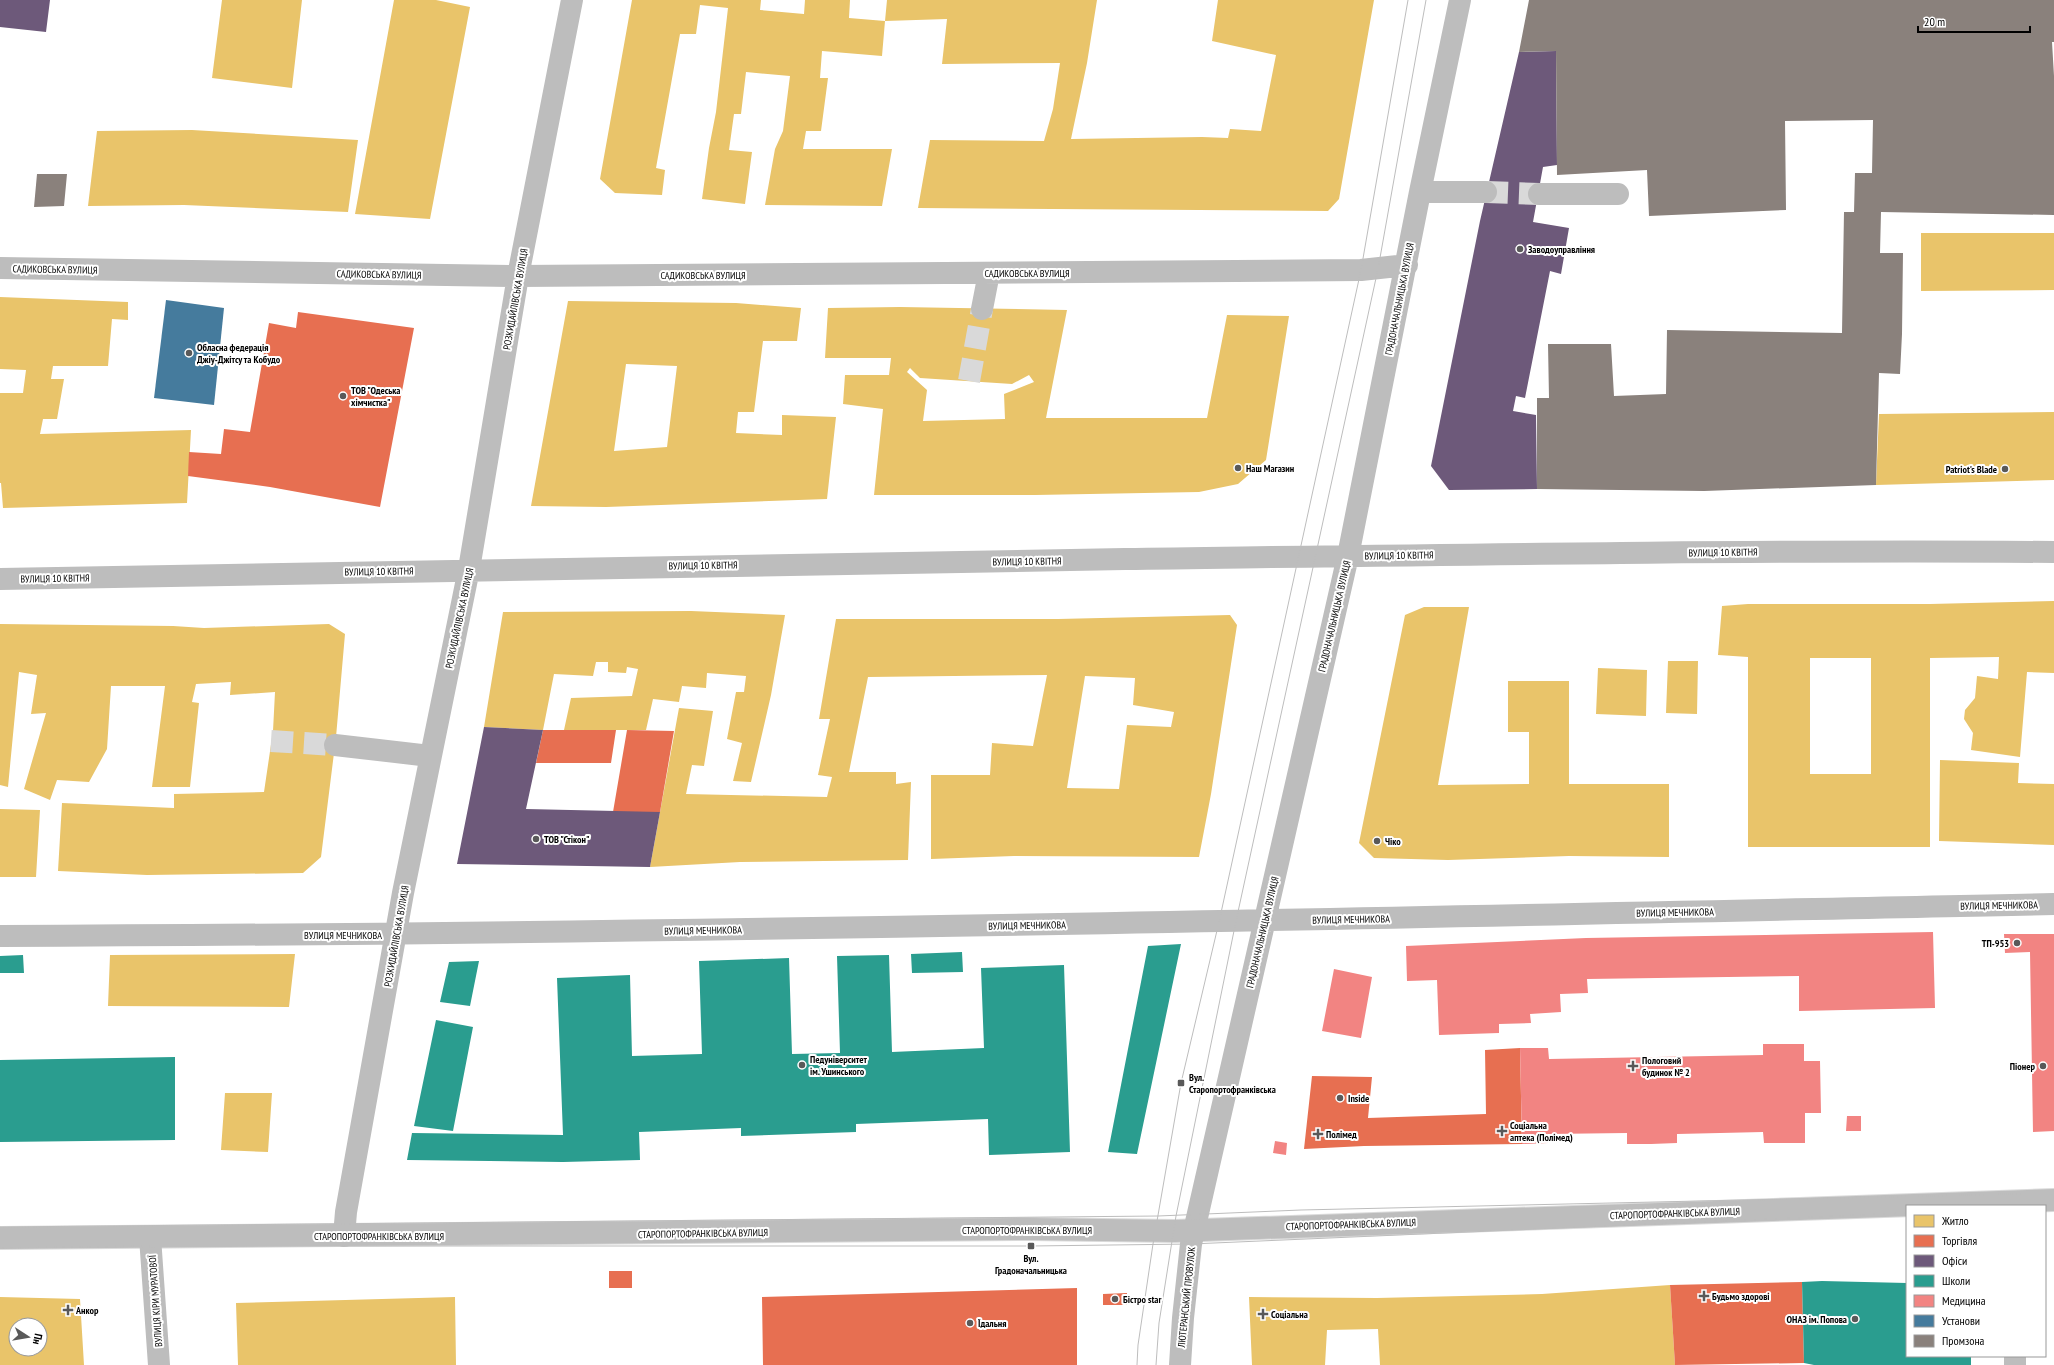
<svg xmlns="http://www.w3.org/2000/svg" width="2054" height="1365" viewBox="0 0 2054 1365" font-family="'PT Sans Narrow',sans-serif">
	<style>
		.homes { fill: #e9c46a; fill-rule: evenodd }
		.shops { fill: #e76f51 }
		.offices { fill: #6d597a }
		.schools { fill: #2a9d8f }
		.health { fill: #f28482 }
		.public { fill: #457b9d }
		.industry { fill: #8a817c }
		.lines { fill: none; stroke-linecap: round; stroke-linejoin: round }
		.minor-tunnel { stroke: #d9d9d9; stroke-width: 22; stroke-dasharray: 22 11; stroke-linecap: butt }
		.major-casing { stroke: #dbdbdb; stroke-width: 24 }
		.minor { stroke: #bdbdbd; stroke-width: 22 }
		.major { stroke: #bdbdbd; stroke-width: 22 }
		.tram { stroke: #bdbdbd; stroke-width: 1 }
		.poi-dot { fill: #595959; stroke: #fff; stroke-width: 1.5 }
		.labels { text-anchor: middle; stroke-width: 4; stroke-linejoin: round; paint-order: stroke }
		.poi-label { font-size: 10px; font-weight: bold; fill: #000; stroke: #fff; text-anchor: start }
		.street-label { font-size: 10px; fill: #000; stroke: #fff }
	</style>
	<rect width="100%" height="100%" fill="#fff"/>
	<path class="homes" d="M222,0H302L292,88L212,78Z
		M394,0H436L470,7L430,219L355,214Z
		M632,0H761L760,10L804,14L805,0H850L849,18L885,21L882,56L822,51L820,78H828L821,131H806L803,149H892L882,206L765,205L775,149L783,131L790,76L746,72L741,114H734L729,150L752,152L745,204L702,199L709,148L716,112L728,8L700,5L696,34H680L656,168L665,170L662,195L615,193L600,179Z
		M887,0H1097L1087,63L1071,139L1202,137L1228,138L1230,129L1261,131L1276,55L1212,41L1218,0H1374L1339,199L1328,211L918,208L930,140L1044,141L1053,109L1060,63L942,64L947,19L885,21Z
		M192,130L358,140L348,212L184,205L88,206L97,131Z
		M1921,233H2054V290L1921,291Z
		M0,297L128,302V320L112,319L108,366H53L51,379H64L57,419H43L40,434L191,430L187,503L3,508L1,483H0V393H23L26,370L0,369Z
		M568,301L736,303L801,308L797,341H763L754,412H738L736,433L782,435V415L836,417L827,499L606,507L531,506ZM626,364L677,366L667,447L614,451Z
		M900,307L1067,310L1046,418H1207L1227,315L1289,316L1266,460L1238,484L1199,492L1035,495H874L883,409L843,404L845,375H889L891,358H825L828,308ZM910,368L920,378L1012,384L1029,375L1034,382L1004,394L1005,419L923,421L927,390L907,372Z
		M2054,412V480L1876,485L1879,414Z
		M2054,601V673L2027,672L2020,757L1971,750L1973,733L1964,719L1965,710L1975,698L1977,676L1998,679L1999,657L1930,658V847H1748V657L1718,655L1722,606L1748,604H1930ZM1810,658H1871V774H1810Z
		M1424,607H1469L1438,785L1529,784V732H1508V681H1569V784H1669V857L1569,856L1448,860L1374,858L1359,843L1405,615Z
		M691,611L785,615L771,695L751,782L733,781L742,743L727,739L736,692H744L746,676L707,673L706,688L682,686L679,702L653,699L646,730H564L571,698L632,696L638,669L627,667L626,673L608,672V662H596L593,676L554,674L543,730L484,727L503,612Z
		M1230,615L1237,625L1211,794L1199,857L1014,856L931,859V775H990L992,743L1033,746L1047,675L868,677L849,772H896V784L911,782L908,860L740,862L650,867L679,708L713,711L704,766L692,765L686,794L827,797L832,777L818,775L830,719H819L836,619H1058ZM1085,676L1135,678L1133,705L1174,712L1171,727L1127,725L1119,789L1067,788Z
		M0,624L173,626L204,628L329,624L345,634L336,737L321,857L303,873L147,875L58,871L62,803L174,808V794L264,792L273,731L275,692L230,695L231,682L196,684L192,702L199,703L190,787H152L165,686H111L107,749L89,782L57,780L50,800L24,789L46,713L31,714L37,675L19,672L8,787L0,785Z
		M1668,661H1698L1697,714L1666,713Z
		M1598,668L1647,670L1646,716L1596,714Z
		M1940,760L2019,763L2018,783L2054,784V845L1939,841Z
		M0,809L40,810L36,877H0Z
		M295,954L289,1007L108,1006L110,955Z
		M225,1093H272L268,1152L221,1150Z
		M1670,1285L1675,1365H1380L1378,1329L1327,1330L1325,1365H1252L1249,1297L1377,1298L1542,1294Z
		M0,1297L80,1299L84,1365H0ZM16,1325H40V1349H16Z
		M455,1297L456,1365H238L236,1303Z"/>
	<path class="shops" d="M298,312L414,328L380,507L270,487L188,476L189,452L221,454L224,429L250,432L269,323L296,328Z
		M543,730H616L611,763H536Z
		M627,730L674,731L660,812H613Z
		M1520,1048L1522,1144L1364,1146L1304,1149L1312,1076L1372,1077L1368,1118L1486,1114L1485,1050Z
		M609,1271H632V1288H609Z
		M1802,1282L1804,1363L1675,1365L1670,1285Z
		M1077,1288V1365H763L762,1297Z
		M1127,1293V1305H1103V1294Z"/>
	<path class="offices" d="M0,0H50L46,32L0,27Z
		M1556,51L1557,165L1543,167L1533,222L1569,228L1561,274L1550,271L1525,398L1516,396L1513,411L1536,415L1537,489L1449,490L1431,466L1480,221L1519,52Z
		M484,727L543,730L526,809L660,812L650,867L457,864Z"/>
	<path class="schools" d="M1181,944L1137,1154L1108,1152L1148,946Z
		M962,952L963,972L912,973L911,954Z
		M23,955L24,973H0V956Z
		M889,955L892,1052L984,1048L981,968L1064,965L1070,1152L989,1155L988,1119L856,1124V1132L741,1136V1128L639,1132L640,1160L563,1162L407,1160L412,1133L563,1135L557,978L630,975L632,1056L702,1054L699,961L789,958L792,1054L840,1053L837,956Z
		M479,961L470,1006L440,1002L449,962Z
		M436,1020L473,1027L453,1131L414,1126Z
		M175,1057V1140L0,1142V1060Z
		M1822,1281L1907,1283V1356H1971V1365H1814L1804,1363L1802,1282Z"/>
	<path class="health" d="M1933,932L1935,1008L1799,1011V976L1587,979L1588,993L1560,994L1561,1012L1530,1014L1531,1023L1499,1024V1033L1439,1035L1437,980L1407,981L1406,946L1586,938Z
		M2004,934H2054V1131L2033,1132L2030,952L2005,953Z
		M1334,969L1372,977L1361,1038L1322,1031Z
		M1763,1044H1804V1061H1820L1821,1113H1805V1143H1764L1763,1132L1677,1134V1143L1651,1144H1627V1133L1548,1134V1143L1522,1144L1520,1048H1548L1549,1059L1763,1055Z
		M1847,1116H1861V1131H1846Z
		M1275,1141L1287,1143L1286,1155L1273,1153Z"/>
	<path class="public" d="M166,300L224,308L214,405L154,398Z"/>
	<path class="industry" d="M1529,0H2054V42H2052L2054,76V215L1881,212L1880,253H1903L1902,334L1900,374L1879,373L1876,485L1704,491L1537,489V398H1549L1548,344H1611L1614,396L1666,394L1667,330L1842,333L1844,212H1854L1855,173H1872L1873,120L1785,121L1786,210L1649,216L1647,170L1557,175L1556,51L1519,52Z
		M37,174H67L64,206L34,207Z"/>
	<g class="lines">
		<path class="minor-tunnel" d="M1486,192L1539,194
			M969,381L982,309
			M271,741L335,745"/>
		<g class="major-casing">
			<path id="major" d="M0,1238L1030,1229L1175,1231L2054,1200"/>
		</g>
		<path class="minor" d="M1420,192H1486
			M1539,194H1618
			M0,268L518,276L1361,270L1407,265
			M982,309L989,273
			M0,579C375,571 750,565 1125,559C1435,555 1744,550 2054,552
			M335,745L430,756
			M0,936C685,934 1369,918 2054,904
			M344,1236L346,1212L403,893L469,569L518,276L572,0
			M150,1237L159,1365
			M1180,1365L1183,1318L1191,1244L1348,556L1420,192L1460,0
			M2015,1365V1356"/>
		<use href="#major" class="major"/>
		<path class="tram" d="M2045,1207H2054
			M0,1227L1158,1216L1301,1210L2054,1193
			M0,1248L151,1246H1031L1191,1244L1907,1213
			M1137,1365L1138,1345L1153,1244L1181,1083L1219,922L1361,270L1408,0
			M1156,1365L1159,1323L1176,1216L1236,921L1378,269L1426,0"/>
	</g>
	<g class="poi-dot">
		<circle cx="1520" cy="249" r="4"/>
		<circle cx="189" cy="353" r="4"/>
		<circle cx="343" cy="396" r="4"/>
		<circle cx="1238" cy="468" r="4"/>
		<circle cx="2005" cy="469" r="4"/>
		<circle cx="536" cy="839" r="4"/>
		<circle cx="1377" cy="841" r="4"/>
		<circle cx="2017" cy="943" r="4"/>
		<circle cx="802" cy="1065" r="4"/>
		<path d="M1631 1060h4v4h4v4h-4v4h-4v-4h-4v-4h4z"/>
		<circle cx="2043" cy="1066" r="4"/>
		<rect x="1177" y="1079" width="8" height="8" rx="2"/>
		<circle cx="1340" cy="1098" r="4"/>
		<path d="M1500 1125h4v4h4v4h-4v4h-4v-4h-4v-4h4z"/>
		<path d="M1316 1128h4v4h4v4h-4v4h-4v-4h-4v-4h4z"/>
		<rect x="1027" y="1242" width="8" height="8" rx="2"/>
		<path d="M1702 1290h4v4h4v4h-4v4h-4v-4h-4v-4h4z"/>
		<circle cx="1115" cy="1299" r="4"/>
		<path d="M66 1304h4v4h4v4h-4v4h-4v-4h-4v-4h4z"/>
		<path d="M1261 1308h4v4h4v4h-4v4h-4v-4h-4v-4h4z"/>
		<circle cx="1855" cy="1319" r="4"/>
		<circle cx="970" cy="1323" r="4"/>
	</g>
	<g class="labels">
		<g class="poi-label">
			<text x="1528" y="253">Заводоуправління</text>
			<text x="197" y="351">Обласна федерація<tspan x="197" dy="12">Джіу-Джітсу та Кобудо</tspan></text>
			<text x="351" y="394">ТОВ "Одеська<tspan x="351" dy="12">хімчистка"</tspan></text>
			<text x="1246" y="472">Наш Магазин</text>
			<text x="1997" y="473" text-anchor="end">Patriot's Blade</text>
			<text x="544" y="843">ТОВ "Стікон"</text>
			<text x="1385" y="845">Чіко</text>
			<text x="2009" y="947" text-anchor="end">ТП-953</text>
			<text x="810" y="1063">Педуніверситет<tspan x="810" dy="12">ім. Ушинського</tspan></text>
			<text x="1642" y="1064">Пологовий<tspan x="1642" dy="12">будинок № 2</tspan></text>
			<text x="2035" y="1070" text-anchor="end">Піонер</text>
			<text x="1189" y="1081">Вул.<tspan x="1189" dy="12">Старопортофранківська</tspan></text>
			<text x="1348" y="1102">Inside</text>
			<text x="1510" y="1129">Соціальна<tspan x="1510" dy="12">аптека (Полімед)</tspan></text>
			<text x="1326" y="1138">Полімед</text>
			<text x="1031" y="1262" text-anchor="middle">Вул.<tspan x="1031" dy="12">Градоначальницька</tspan></text>
			<text x="1712" y="1300">Будьмо здорові</text>
			<text x="1123" y="1303">Бістро star</text>
			<text x="76" y="1314">Анкор</text>
			<text x="1271" y="1318">Соціальна</text>
			<text x="1847" y="1323" text-anchor="end">ОНАЗ ім. Попова</text>
			<text x="978" y="1327">Їдальня</text>
		</g>
		<g class="street-label">
			<text transform="translate(55 269) rotate(1)" y="4">САДИКОВСЬКА ВУЛИЦЯ</text>
			<text x="1027" y="277">САДИКОВСЬКА ВУЛИЦЯ</text>
			<text transform="translate(379 274) rotate(1)" y="4">САДИКОВСЬКА ВУЛИЦЯ</text>
			<text x="703" y="279">САДИКОВСЬКА ВУЛИЦЯ</text>
			<text transform="translate(515 299) rotate(-80)" y="4">РОЗКИДАЙЛІВСЬКА ВУЛИЦЯ</text>
			<text transform="translate(1399 299) rotate(-79)" y="4">ГРАДОНАЧАЛЬНИЦЬКА ВУЛИЦЯ</text>
			<text transform="translate(1723 552) rotate(-1)" y="4">ВУЛИЦЯ 10 КВІТНЯ</text>
			<text transform="translate(1399 555) rotate(-1)" y="4">ВУЛИЦЯ 10 КВІТНЯ</text>
			<text transform="translate(1027 561) rotate(-1)" y="4">ВУЛИЦЯ 10 КВІТНЯ</text>
			<text transform="translate(703 565) rotate(-1)" y="4">ВУЛИЦЯ 10 КВІТНЯ</text>
			<text transform="translate(379 571) rotate(-1)" y="4">ВУЛИЦЯ 10 КВІТНЯ</text>
			<text transform="translate(55 578) rotate(-1)" y="4">ВУЛИЦЯ 10 КВІТНЯ</text>
			<text transform="translate(1334 616) rotate(-77)" y="4">ГРАДОНАЧАЛЬНИЦЬКА ВУЛИЦЯ</text>
			<text transform="translate(459 618) rotate(-78)" y="4">РОЗКИДАЙЛІВСЬКА ВУЛИЦЯ</text>
			<text transform="translate(1999 905) rotate(-1)" y="4">ВУЛИЦЯ МЕЧНИКОВА</text>
			<text transform="translate(1675 912) rotate(-1)" y="4">ВУЛИЦЯ МЕЧНИКОВА</text>
			<text transform="translate(1351 919) rotate(-1)" y="4">ВУЛИЦЯ МЕЧНИКОВА</text>
			<text transform="translate(1027 925) rotate(-1)" y="4">ВУЛИЦЯ МЕЧНИКОВА</text>
			<text transform="translate(703 930) rotate(-1)" y="4">ВУЛИЦЯ МЕЧНИКОВА</text>
			<text transform="translate(1262 932) rotate(-77)" y="4">ГРАДОНАЧАЛЬНИЦЬКА ВУЛИЦЯ</text>
			<text x="343" y="939">ВУЛИЦЯ МЕЧНИКОВА</text>
			<text transform="translate(396 936) rotate(-80)" y="4">РОЗКИДАЙЛІВСЬКА ВУЛИЦЯ</text>
			<text transform="translate(1675 1213) rotate(-2)" y="4">СТАРОПОРТОФРАНКІВСЬКА ВУЛИЦЯ</text>
			<text transform="translate(1351 1224) rotate(-2)" y="4">СТАРОПОРТОФРАНКІВСЬКА ВУЛИЦЯ</text>
			<text x="1027" y="1234">СТАРОПОРТОФРАНКІВСЬКА ВУЛИЦЯ</text>
			<text transform="translate(703 1233) rotate(-1)" y="4">СТАРОПОРТОФРАНКІВСЬКА ВУЛИЦЯ</text>
			<text x="379" y="1240">СТАРОПОРТОФРАНКІВСЬКА ВУЛИЦЯ</text>
			<text transform="translate(1186 1297) rotate(-84)" y="4">ЛЮТЕРАНСЬКИЙ ПРОВУЛОК</text>
			<text transform="translate(155 1301) rotate(-94)" y="4">ВУЛИЦЯ КІРИ МУРАТОВОЇ</text>
		</g>
	</g>
	<rect x="1906" y="1205" width="140" height="152" fill="#ffffff" stroke="#999999"/>
	<rect x="1914" y="1215" width="20" height="12" fill="#e9c46a" stroke="#999999"/>
	<text x="1942" y="1225" font-size="12" fill="#000000">Житло</text>
	<rect x="1914" y="1235" width="20" height="12" fill="#e76f51" stroke="#999999"/>
	<text x="1942" y="1245" font-size="12" fill="#000000">Торгівля</text>
	<rect x="1914" y="1255" width="20" height="12" fill="#6d597a" stroke="#999999"/>
	<text x="1942" y="1265" font-size="12" fill="#000000">Офіси</text>
	<rect x="1914" y="1275" width="20" height="12" fill="#2a9d8f" stroke="#999999"/>
	<text x="1942" y="1285" font-size="12" fill="#000000">Школи</text>
	<rect x="1914" y="1295" width="20" height="12" fill="#f28482" stroke="#999999"/>
	<text x="1942" y="1305" font-size="12" fill="#000000">Медицина</text>
	<rect x="1914" y="1315" width="20" height="12" fill="#457b9d" stroke="#999999"/>
	<text x="1942" y="1325" font-size="12" fill="#000000">Установи</text>
	<rect x="1914" y="1335" width="20" height="12" fill="#8a817c" stroke="#999999"/>
	<text x="1942" y="1345" font-size="12" fill="#000000">Промзона</text>
	<g transform="translate(28 1337) rotate(102)"><circle r="19" fill="#ffffff" stroke="#999999"/>
	<path d="M0-3L7 15L0 10L-7 15Z" fill="#595959"/>
	<text y="-6" font-size="11" font-weight="bold" text-anchor="middle" fill="#000000">Пн</text>
	</g>
	<path d="M1918 26v6h112v-6" fill="none" stroke="#000000" stroke-width="2"/>
	<text x="1924" y="26" font-size="12" fill="#000000" stroke="#ffffff" stroke-width="3" paint-order="stroke">20 m</text>
</svg>
